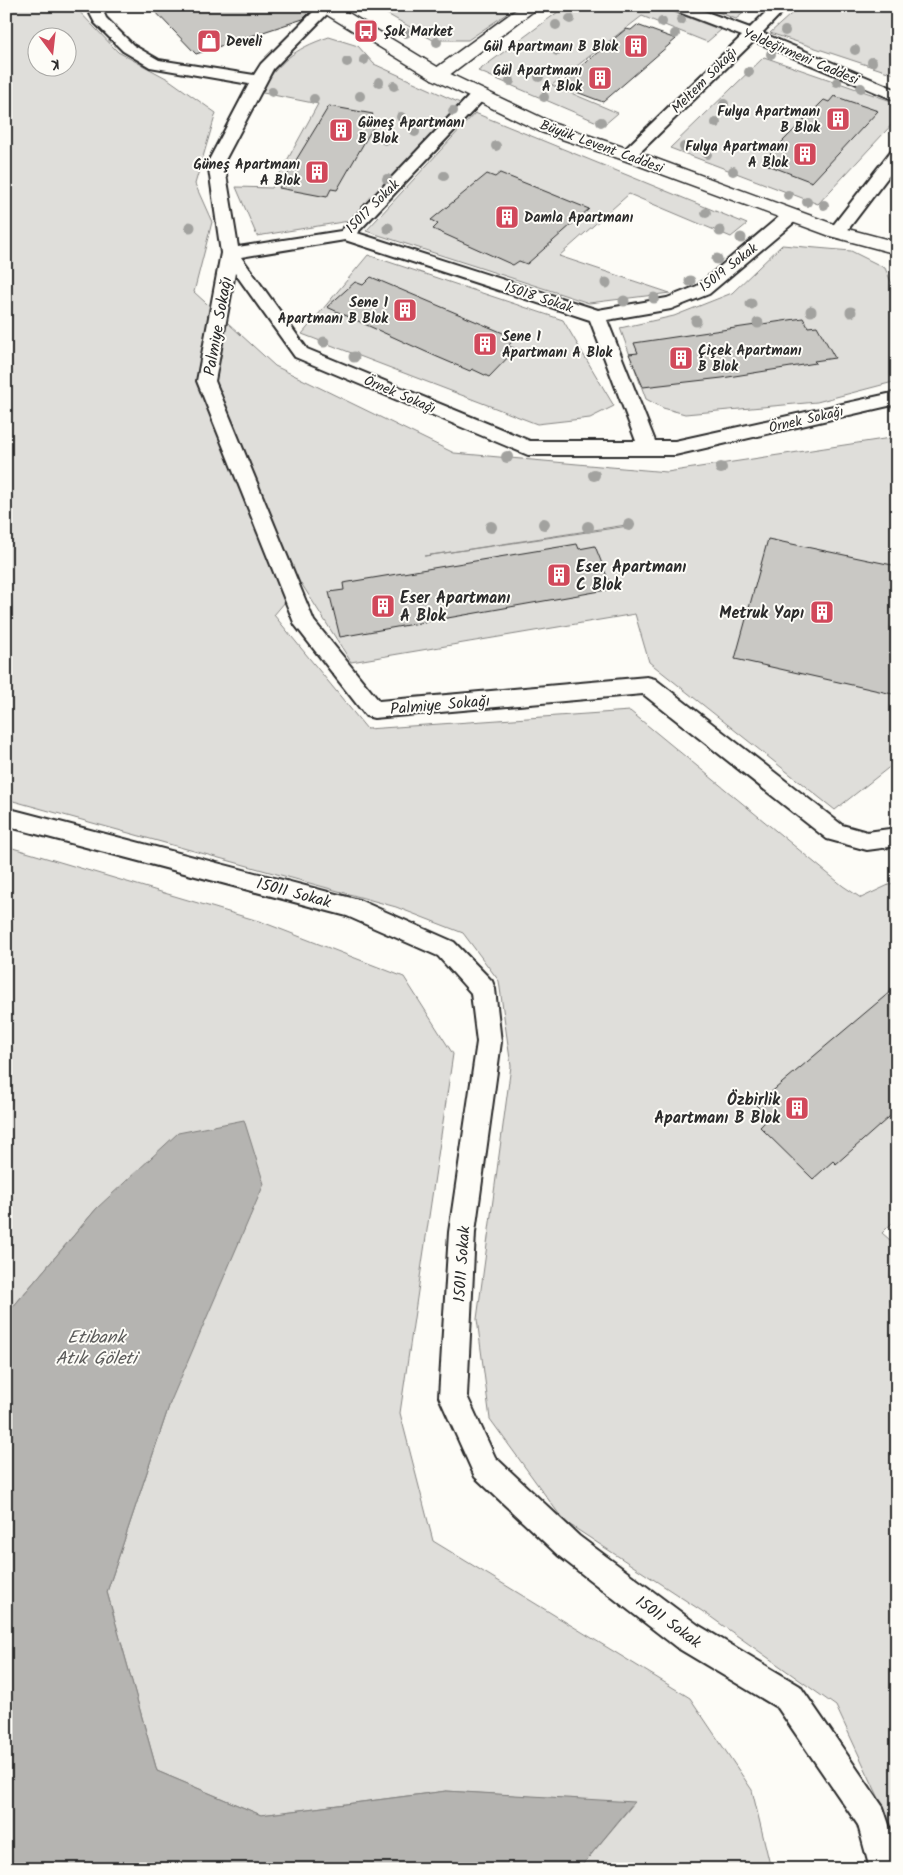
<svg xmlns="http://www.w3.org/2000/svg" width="903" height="1875" viewBox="0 0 903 1875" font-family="Kalam,sans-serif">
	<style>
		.green { fill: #dfdeda; stroke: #858482; fill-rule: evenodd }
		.water { fill: #b5b4b1; stroke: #7e7d7b }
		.building { fill: #c9c8c4; stroke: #2b2b2b }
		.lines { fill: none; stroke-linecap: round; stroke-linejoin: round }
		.lane-casing { stroke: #2b2b2b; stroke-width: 4 }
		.street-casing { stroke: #2b2b2b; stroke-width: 3 }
		.secondary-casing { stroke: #2b2b2b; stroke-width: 3 }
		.lane { fill: #fdfcf7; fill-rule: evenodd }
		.street { fill: #fdfcf7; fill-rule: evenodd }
		.secondary { fill: #fdfcf7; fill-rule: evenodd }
		.tree { fill: #a2a29f }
		.labels { text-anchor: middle; stroke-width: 4; stroke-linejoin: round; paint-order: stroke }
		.far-poi-label { font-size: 14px; font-weight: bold; fill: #2b2b2b; stroke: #fdfcf7; text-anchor: start }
		.far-street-label { font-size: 14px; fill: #2b2b2b; stroke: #fdfcf7 }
		.street-label { font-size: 16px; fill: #2b2b2b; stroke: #fdfcf7 }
		.poi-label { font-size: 16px; font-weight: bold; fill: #2b2b2b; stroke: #fdfcf7; text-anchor: start }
		.water-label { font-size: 18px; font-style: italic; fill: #5b5b5a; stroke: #fdfcf7 }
	</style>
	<rect width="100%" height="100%" fill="#fdfcf7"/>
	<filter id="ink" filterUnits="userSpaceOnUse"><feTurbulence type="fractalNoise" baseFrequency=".02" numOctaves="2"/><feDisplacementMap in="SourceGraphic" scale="10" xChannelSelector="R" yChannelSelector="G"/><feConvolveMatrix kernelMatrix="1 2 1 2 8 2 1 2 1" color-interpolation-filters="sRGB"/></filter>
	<g filter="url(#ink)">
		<path class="green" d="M6,6H74L118,52L168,79L216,113L195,184L212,222L194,292L275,366L454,453L667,472L897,437V761L835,810L649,662L635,614L351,662L301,583L274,615L367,729L630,711L843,886L861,898L897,881V1218L882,1233L897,1246V1837L836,1706L708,1615L564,1521L490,1419L477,1319L511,1066L499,981L463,933L396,907L6,799ZM38,38H68V68H38ZM626,525H635L424,556H425Z
			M373,6H518L468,40H433Z
			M566,6H658L721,30L707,42L642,16L552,85L618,113L604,125L478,71Z
			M702,6H752L736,19Z
			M800,6H897V75L770,33Z
			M329,37L358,46L374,64L460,103L355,220L257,236L236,187L272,188L318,104L258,92C282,61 291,50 329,37Z
			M764,57L897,103V119L818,204L670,148Z
			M475,113L747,224L731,237L629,194L559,256L670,293L589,303L366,231Z
			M782,245L851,251L885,268L897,295V381L817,402L685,414L663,408L646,399L620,328L674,316L732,293Z
			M368,255L563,320L614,406L590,418L537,424L302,334Z
			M6,846L262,922L404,977L453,1054L400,1413L433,1541L690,1698L752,1790L771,1869H579L634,1803L446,1791L261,1815L157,1771L107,1592L170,1403L97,1208L6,1315Z"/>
		<path class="water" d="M244,1120L264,1184L170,1403L107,1592L157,1771L261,1815L446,1791L634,1802L579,1869H6V1315L97,1208L178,1133Z"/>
		<path class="building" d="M150,6H315V7L303,19L196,54Z
			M637,25L676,39L603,102L563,87L569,82L565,80L582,67H580L626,29L631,30Z
			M834,96L878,111L812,182L768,165L774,158L768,156L824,100L829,102Z
			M329,106L373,114L369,121L376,122L337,190L331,189L327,197L279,188Z
			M500,173L589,209L527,264L519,261L513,265L433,229L438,224L431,220L487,174L495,177Z
			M371,277L515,338L508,346L516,349L489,377L472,369L470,371L435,356L327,307L355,282L363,285Z
			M803,318L808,327L817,326L835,358L814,361L816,363L722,378L643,387L629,354L638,353L634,343Z
			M768,539L897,566V695L735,659Z
			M577,544L579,549L595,546L612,589L340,637L329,592L344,590L343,583Z
			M897,986V1110L836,1164L833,1161L813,1179L760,1127L769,1118L756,1105Z"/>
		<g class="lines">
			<g class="lane-casing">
				<path id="lane" d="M86,6H101L106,18L133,45L159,60L254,75L261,64L319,6H332L333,8L273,69L224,162L238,247L341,231L473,92H485L487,95L485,98L357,233L598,310L667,298L697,286L786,211H798L800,215L798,219L709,294L671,309L607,320L655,441H675L897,392V404L675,455H528L295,357L235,273L215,381L314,621L379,701L647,677L655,679L842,825L867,832L897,828V846L867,850L827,839L643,694L374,718L366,716L295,625L197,381L221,253L208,162L249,84L150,67L123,51L95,23ZM345,240L590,320L636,441H530L307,349L241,257Z
					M669,6H690L750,28L772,6H788L762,33L897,90V101L754,41L634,158H622L620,155L622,152L742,36L671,9Z
					M897,149V165L843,236L837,237L831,236L829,232L831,228L891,151Z
					M6,808L359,900L454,942L492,981L495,989L501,1042L475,1232L467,1396L495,1457L579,1536L698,1625L800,1686L883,1807L897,1849V1869H870L858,1825L778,1708L676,1647L559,1556L475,1477L439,1397L449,1232L477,1042L471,993L438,956L347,916L6,826Z"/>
			</g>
			<g class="street-casing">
				<path id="street" d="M521,6H540L444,79L438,80L432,79L429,75L432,71Z"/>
			</g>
			<g class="secondary-casing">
				<path id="secondary" d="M317,6H337L444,71L555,124L635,151L844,228L897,242V254L830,236L621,159L541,132L432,79L319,10Z"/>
			</g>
			<use href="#lane" class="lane"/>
			<use href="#street" class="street"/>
			<use href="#secondary" class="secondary"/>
		</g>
		<g class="tree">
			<circle cx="570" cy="19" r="5"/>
			<circle cx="681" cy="20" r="5"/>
			<circle cx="662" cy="22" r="5"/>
			<circle cx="556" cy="25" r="5"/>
			<circle cx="785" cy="31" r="5"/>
			<circle cx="406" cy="33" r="5"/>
			<circle cx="675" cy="34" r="5"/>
			<circle cx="437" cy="42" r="5"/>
			<circle cx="855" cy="50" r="5"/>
			<circle cx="557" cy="51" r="5"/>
			<circle cx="771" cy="54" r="5"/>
			<circle cx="364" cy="60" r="5"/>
			<circle cx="347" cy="62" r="5"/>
			<circle cx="872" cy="62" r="5"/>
			<circle cx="749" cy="72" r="5"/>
			<circle cx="539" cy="77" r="5"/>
			<circle cx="510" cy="81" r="5"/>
			<circle cx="379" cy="82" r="5"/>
			<circle cx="837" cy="82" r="5"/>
			<circle cx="394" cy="86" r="5"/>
			<circle cx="861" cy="88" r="5"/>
			<circle cx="272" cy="92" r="5"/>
			<circle cx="360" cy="96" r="5"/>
			<circle cx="544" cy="97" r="5"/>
			<circle cx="314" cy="99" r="5"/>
			<circle cx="724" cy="104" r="5"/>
			<circle cx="453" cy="111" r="5"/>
			<circle cx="401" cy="117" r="5"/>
			<circle cx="601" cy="122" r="5"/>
			<circle cx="716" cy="123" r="5"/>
			<circle cx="415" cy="132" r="5"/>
			<circle cx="385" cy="140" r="5"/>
			<circle cx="496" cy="146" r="5"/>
			<circle cx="684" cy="147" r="5"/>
			<circle cx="707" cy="154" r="5"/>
			<circle cx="733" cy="171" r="5"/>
			<circle cx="444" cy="176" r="5"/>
			<circle cx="387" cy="179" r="5"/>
			<circle cx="788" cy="195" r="5"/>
			<circle cx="807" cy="202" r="5"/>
			<circle cx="824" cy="205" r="5"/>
			<circle cx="706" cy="213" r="5"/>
			<circle cx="190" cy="227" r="5.5"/>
			<circle cx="388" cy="228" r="5.5"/>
			<circle cx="720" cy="231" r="5.5"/>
			<circle cx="741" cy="238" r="5.5"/>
			<circle cx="717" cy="259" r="5.5"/>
			<circle cx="690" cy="281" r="5.5"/>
			<circle cx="606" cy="283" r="5.5"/>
			<circle cx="654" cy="298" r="5.5"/>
			<circle cx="624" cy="301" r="5.5"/>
			<circle cx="751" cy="304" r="5.5"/>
			<circle cx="811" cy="311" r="5.5"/>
			<circle cx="851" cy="312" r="5.5"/>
			<circle cx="696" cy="321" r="5.5"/>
			<circle cx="758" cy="323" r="5.5"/>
			<circle cx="324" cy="342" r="5.5"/>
			<circle cx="354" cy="357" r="5.5"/>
			<circle cx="507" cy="457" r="6"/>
			<circle cx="721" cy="468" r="6"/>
			<circle cx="594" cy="475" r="6"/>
			<circle cx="544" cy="524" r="6"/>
			<circle cx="629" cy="525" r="6"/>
			<circle cx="491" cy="527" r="6"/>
			<circle cx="588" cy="527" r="6"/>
		</g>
	</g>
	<defs>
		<g id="bus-square" transform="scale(1.25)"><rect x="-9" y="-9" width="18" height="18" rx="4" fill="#d1495b" stroke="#fdfcf7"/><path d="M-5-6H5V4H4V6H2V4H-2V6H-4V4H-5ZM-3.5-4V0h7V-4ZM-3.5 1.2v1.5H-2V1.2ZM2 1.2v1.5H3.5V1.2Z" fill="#fff"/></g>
		<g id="shop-square" transform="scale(1.25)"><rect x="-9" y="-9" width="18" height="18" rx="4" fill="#d1495b" stroke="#fdfcf7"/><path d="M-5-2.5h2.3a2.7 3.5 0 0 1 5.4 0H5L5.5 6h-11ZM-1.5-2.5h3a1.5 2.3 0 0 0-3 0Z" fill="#fff"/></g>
		<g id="building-square" transform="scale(1.25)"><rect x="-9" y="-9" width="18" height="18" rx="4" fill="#d1495b" stroke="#fdfcf7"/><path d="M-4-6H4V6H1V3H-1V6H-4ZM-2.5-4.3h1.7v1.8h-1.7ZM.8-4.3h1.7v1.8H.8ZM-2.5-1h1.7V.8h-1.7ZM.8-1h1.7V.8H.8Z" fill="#fff"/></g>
	</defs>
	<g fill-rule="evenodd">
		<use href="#bus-square" x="366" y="31"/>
		<use href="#shop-square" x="209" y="41"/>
		<use href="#building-square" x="636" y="46"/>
		<use href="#building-square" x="600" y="78"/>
		<use href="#building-square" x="838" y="119"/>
		<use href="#building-square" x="341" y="130"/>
		<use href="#building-square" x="805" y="154"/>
		<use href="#building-square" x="317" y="172"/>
		<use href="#building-square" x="507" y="217"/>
		<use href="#building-square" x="405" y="310"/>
		<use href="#building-square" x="485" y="344"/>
		<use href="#building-square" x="681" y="358"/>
		<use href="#building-square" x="559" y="575"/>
		<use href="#building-square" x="383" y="606"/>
		<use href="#building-square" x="822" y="612"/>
		<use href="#building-square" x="797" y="1108"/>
	</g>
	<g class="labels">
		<g class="far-poi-label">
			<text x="384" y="36">Şok Market</text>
			<text x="226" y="46">Develi</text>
			<text x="618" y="51" text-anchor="end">Gül Apartmanı B Blok</text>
			<text x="582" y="75" text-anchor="end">Gül Apartmanı<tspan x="582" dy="16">A Blok</tspan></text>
			<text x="820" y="116" text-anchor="end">Fulya Apartmanı<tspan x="820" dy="16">B Blok</tspan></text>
			<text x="358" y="127">Güneş Apartmanı<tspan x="358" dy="16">B Blok</tspan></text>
			<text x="788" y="151" text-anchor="end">Fulya Apartmanı<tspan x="788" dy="16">A Blok</tspan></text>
			<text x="300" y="169" text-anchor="end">Güneş Apartmanı<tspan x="300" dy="16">A Blok</tspan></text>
			<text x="524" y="222">Damla Apartmanı</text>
			<text x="388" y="307" text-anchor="end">Sene 1<tspan x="388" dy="16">Apartmanı B Blok</tspan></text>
			<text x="502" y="341">Sene 1<tspan x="502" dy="16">Apartmanı A Blok</tspan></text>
			<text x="698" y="355">Çiçek Apartmanı<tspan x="698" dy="16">B Blok</tspan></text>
		</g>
		<g class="far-street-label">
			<text transform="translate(801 56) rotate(23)" y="5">Yeldeğirmeni Caddesi</text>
			<text transform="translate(704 80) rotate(-45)" y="5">Meltem Sokağı</text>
			<text transform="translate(602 146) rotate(20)" y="5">Büyük Levent Caddesi</text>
			<text transform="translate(372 206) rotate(-45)" y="5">15017 Sokak</text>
			<text transform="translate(728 267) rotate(-38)" y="5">15019 Sokak</text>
			<text transform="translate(539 297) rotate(18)" y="5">15018 Sokak</text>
			<text transform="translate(400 394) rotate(23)" y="5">Örnek Sokağı</text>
			<text transform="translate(806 419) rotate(-13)" y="5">Örnek Sokağı</text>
		</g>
		<g class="street-label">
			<text transform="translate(217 326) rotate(-80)" y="6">Palmiye Sokağı</text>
			<text transform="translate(440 704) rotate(-5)" y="6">Palmiye Sokağı</text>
			<text transform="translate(294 892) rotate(15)" y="6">15011 Sokak</text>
			<text transform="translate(461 1264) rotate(-86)" y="6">15011 Sokak</text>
			<text transform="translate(669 1621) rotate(36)" y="6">15011 Sokak</text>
		</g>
		<g class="poi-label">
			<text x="576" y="572">Eser Apartmanı<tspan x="576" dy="18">C Blok</tspan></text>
			<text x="400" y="603">Eser Apartmanı<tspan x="400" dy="18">A Blok</tspan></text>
			<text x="804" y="618" text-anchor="end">Metruk Yapı</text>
			<text x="780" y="1105" text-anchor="end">Özbirlik<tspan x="780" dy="18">Apartmanı B Blok</tspan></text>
		</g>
		<g class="water-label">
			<text x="96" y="1343">Etibank<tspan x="96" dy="21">Atık Göleti</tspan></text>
		</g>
	</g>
	<rect width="903" height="1875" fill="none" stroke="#fdfcf7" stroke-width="25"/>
	<rect x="12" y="12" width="878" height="1850" fill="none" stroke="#2b2b2b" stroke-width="2" filter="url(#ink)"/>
	<g transform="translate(52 52) rotate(165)"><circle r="24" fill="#fdfcf7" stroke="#a9a8a5"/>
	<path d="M0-4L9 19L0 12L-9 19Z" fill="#d1495b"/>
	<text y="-8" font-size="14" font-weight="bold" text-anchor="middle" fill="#2b2b2b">K</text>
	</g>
</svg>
